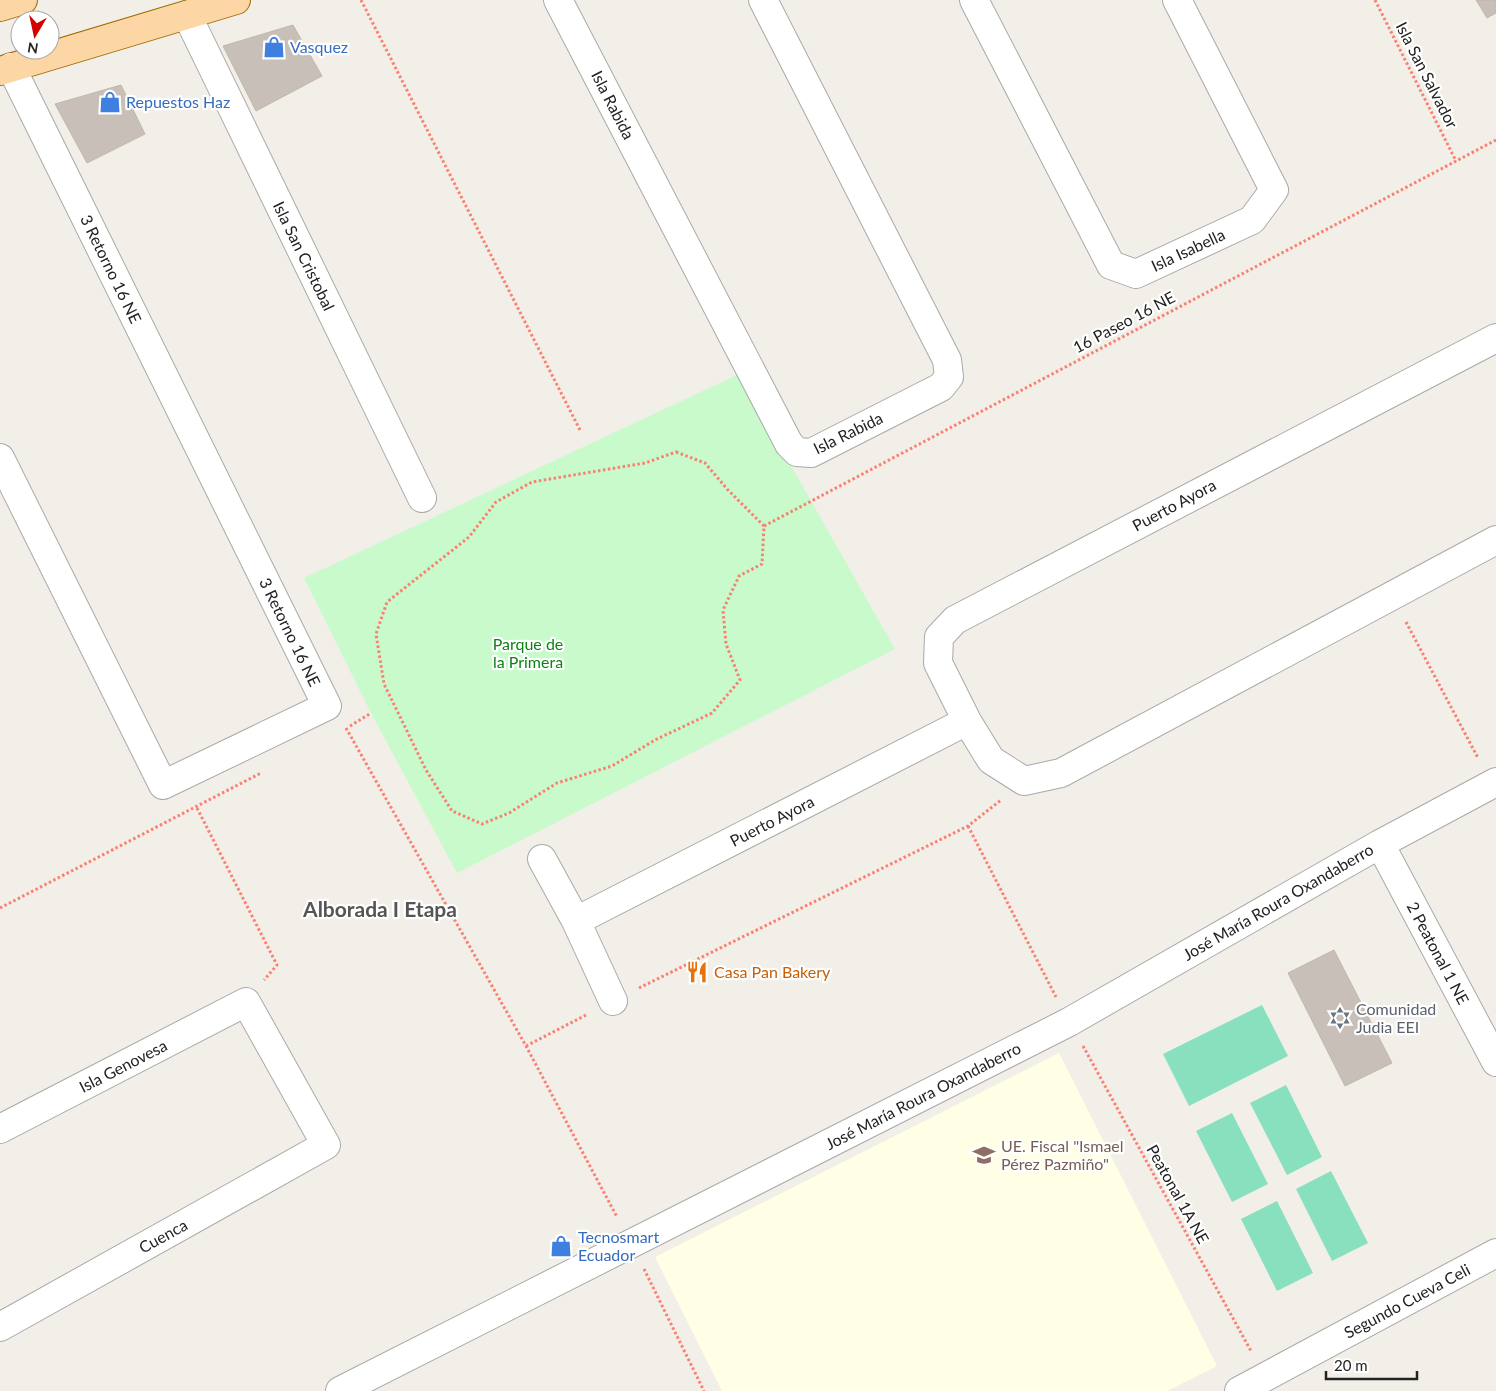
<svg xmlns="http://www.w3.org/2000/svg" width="1496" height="1391" viewBox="0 0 1496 1391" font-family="Lato,sans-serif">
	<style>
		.education { fill: #ffffe5 }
		.park { fill: #c8facc }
		.pitch { fill: #88e0be }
		.building { fill: #c7bfb8; stroke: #c4b6ab }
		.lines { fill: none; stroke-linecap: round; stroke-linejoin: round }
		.minor-casing { stroke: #a9a9a9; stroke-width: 30 }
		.major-casing { stroke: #a06b00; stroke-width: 30 }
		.path { stroke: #fa8072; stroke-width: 3; stroke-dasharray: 2.5 2.5; stroke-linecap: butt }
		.minor { stroke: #fff; stroke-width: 28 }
		.major { stroke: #fcd6a4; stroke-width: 28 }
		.labels { text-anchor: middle; stroke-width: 4.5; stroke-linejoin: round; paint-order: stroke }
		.shop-label { font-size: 16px; fill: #366cbe; stroke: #fff; text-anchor: start }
		.street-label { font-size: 16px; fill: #222; stroke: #fff }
		.park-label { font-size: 16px; fill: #0c8416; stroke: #fff }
		.food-label { font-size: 16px; fill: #c56008; stroke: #fff; text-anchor: start }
		.worship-label { font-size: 16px; fill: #5b616d; stroke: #fff; text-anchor: start }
		.education-label { font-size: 16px; fill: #785e54; stroke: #fff; text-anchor: start }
		.district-label { font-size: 21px; font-weight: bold; fill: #555; stroke: #fff }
	</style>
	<rect width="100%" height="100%" fill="#f2efe9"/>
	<path class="education" d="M1059,1053L1217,1366L1167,1391H722L655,1257Z"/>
	<path class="park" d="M739,374L895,649L457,873L371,713L304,578Z"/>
	<path class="pitch" d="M1262,1005L1288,1056L1189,1106L1163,1054Z
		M1286,1085L1322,1157L1287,1175L1250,1103Z
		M1232,1113L1268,1184L1232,1202L1196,1131Z
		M1331,1171L1368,1243L1332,1261L1296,1189Z
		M1277,1201L1313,1273L1277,1291L1241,1219Z"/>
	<path class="building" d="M1476,0H1496V13L1487,18Z
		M293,25L322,76L256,111L223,46Z
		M121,85L145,134L87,163L55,104Z
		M1334,950L1392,1063L1345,1086L1288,973Z"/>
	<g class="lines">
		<g class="minor-casing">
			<path id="minor" d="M558,0L789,444L797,452L811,453L941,387L949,377L947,360L763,0
				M974,0L1111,265L1136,274L1252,220L1274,190L1177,0
				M187,15L422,498
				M1496,338L955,620L939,637L938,663L967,721L991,760L1024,781L1061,773L1496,540
				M0,458L163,785L327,706L11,67
				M1380,844L1496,1062
				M542,859L576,921L613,1001
				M576,921L967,721
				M0,1129L246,1002L326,1145L0,1327
				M340,1391L1069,1022L1380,844L1496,782
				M1239,1391L1496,1253"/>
		</g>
		<g class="major-casing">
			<path id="major" d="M0,7L23,0
				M0,71L236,0"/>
		</g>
		<path class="path" d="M361,0L580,430
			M1375,0L1456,161
			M676,452L705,463L728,490L764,526L762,564L739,576L723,610L726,644L740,680L712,713L655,740L612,766L557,783L509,813L482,824L452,811L426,770L384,684L376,634L387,602L469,537L496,502L532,482L645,463Z
			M764,526L1496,140
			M1406,622L1478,758
			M350,726L371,713
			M346,728L526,1046L617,1217
			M197,808L277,965L264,980
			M968,826L1056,997
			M0,908L261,773
			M639,988L968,826L1001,800
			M526,1046L586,1015
			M1083,1046L1251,1351
			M644,1269L704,1391"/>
		<use href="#minor" class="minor"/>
		<use href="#major" class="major"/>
	</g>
	<defs>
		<g id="shop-bare" transform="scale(1.725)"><path d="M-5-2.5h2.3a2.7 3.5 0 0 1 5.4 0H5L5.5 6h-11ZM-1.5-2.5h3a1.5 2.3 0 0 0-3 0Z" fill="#3f7fe0" stroke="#fff" stroke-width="2.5" paint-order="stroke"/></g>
		<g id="restaurant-bare" transform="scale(1.725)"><path d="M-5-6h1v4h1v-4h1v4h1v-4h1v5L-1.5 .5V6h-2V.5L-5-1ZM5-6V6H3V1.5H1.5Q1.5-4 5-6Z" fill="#e8710a" stroke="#fff" stroke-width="2.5" paint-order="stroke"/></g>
		<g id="synagogue-bare" transform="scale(1.725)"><path d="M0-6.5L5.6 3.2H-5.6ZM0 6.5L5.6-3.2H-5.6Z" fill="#6b7280" stroke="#fff" stroke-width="2.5" paint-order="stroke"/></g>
		<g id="school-bare" transform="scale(1.725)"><path d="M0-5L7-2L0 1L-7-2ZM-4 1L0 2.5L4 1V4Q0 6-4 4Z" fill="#8d6e63" stroke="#fff" stroke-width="2.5" paint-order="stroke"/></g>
	</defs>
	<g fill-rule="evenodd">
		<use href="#shop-bare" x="274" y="47"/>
		<use href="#shop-bare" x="110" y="102"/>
		<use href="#restaurant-bare" x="697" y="972"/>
		<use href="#synagogue-bare" x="1340" y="1018"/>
		<use href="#school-bare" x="984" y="1155"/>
		<use href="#shop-bare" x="561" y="1246"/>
	</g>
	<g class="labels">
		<g class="shop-label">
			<text x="290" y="53">Vasquez</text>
			<text x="126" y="108">Repuestos Haz</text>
			<text x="578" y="1243">Tecnosmart<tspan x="578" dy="18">Ecuador</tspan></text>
		</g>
		<g class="street-label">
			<text transform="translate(1427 75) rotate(63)" y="6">Isla San Salvador</text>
			<text transform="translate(613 105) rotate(63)" y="6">Isla Rabida</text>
			<text transform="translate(1188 250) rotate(-25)" y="6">Isla Isabella</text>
			<text transform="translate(304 256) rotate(64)" y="6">Isla San Cristobal</text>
			<text transform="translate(111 269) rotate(64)" y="6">3 Retorno 16 NE</text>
			<text transform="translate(1124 322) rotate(-28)" y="6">16 Paseo 16 NE</text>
			<text transform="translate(848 433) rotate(-26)" y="6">Isla Rabida</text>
			<text transform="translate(1174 505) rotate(-28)" y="6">Puerto Ayora</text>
			<text transform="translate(290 632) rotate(64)" y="6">3 Retorno 16 NE</text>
			<text transform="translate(772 821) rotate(-27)" y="6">Puerto Ayora</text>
			<text transform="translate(1278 902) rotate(-30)" y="6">José María Roura Oxandaberro</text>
			<text transform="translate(1438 953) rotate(62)" y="6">2 Peatonal 1 NE</text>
			<text transform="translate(123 1066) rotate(-27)" y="6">Isla Genovesa</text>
			<text transform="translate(923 1096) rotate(-27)" y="6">José María Roura Oxandaberro</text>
			<text transform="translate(1178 1194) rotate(61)" y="6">Peatonal 1A NE</text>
			<text transform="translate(163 1236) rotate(-29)" y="6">Cuenca</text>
			<text transform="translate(1407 1301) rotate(-28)" y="6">Segundo Cueva Celi</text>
		</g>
		<g class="park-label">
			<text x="528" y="650">Parque de<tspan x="528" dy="18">la Primera</tspan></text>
		</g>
		<g class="food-label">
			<text x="714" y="978">Casa Pan Bakery</text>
		</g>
		<g class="worship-label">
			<text x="1356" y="1015">Comunidad<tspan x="1356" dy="18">Judia EEI</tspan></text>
		</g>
		<g class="education-label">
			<text x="1001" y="1152">UE. Fiscal "Ismael<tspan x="1001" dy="18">Pérez Pazmiño"</tspan></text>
		</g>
		<g class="district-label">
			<text x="380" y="917">Alborada I Etapa</text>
		</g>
	</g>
	<g transform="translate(35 35) rotate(189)"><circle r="24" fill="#ffffff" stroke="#a7a7a7"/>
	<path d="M0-4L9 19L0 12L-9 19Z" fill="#d40000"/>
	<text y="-8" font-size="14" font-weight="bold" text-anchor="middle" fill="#222222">N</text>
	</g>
	<path d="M1326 1371v8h91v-8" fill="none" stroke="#222222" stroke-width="2.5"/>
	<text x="1334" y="1371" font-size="15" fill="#222222" stroke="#ffffff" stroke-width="4" paint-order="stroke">20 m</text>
</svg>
